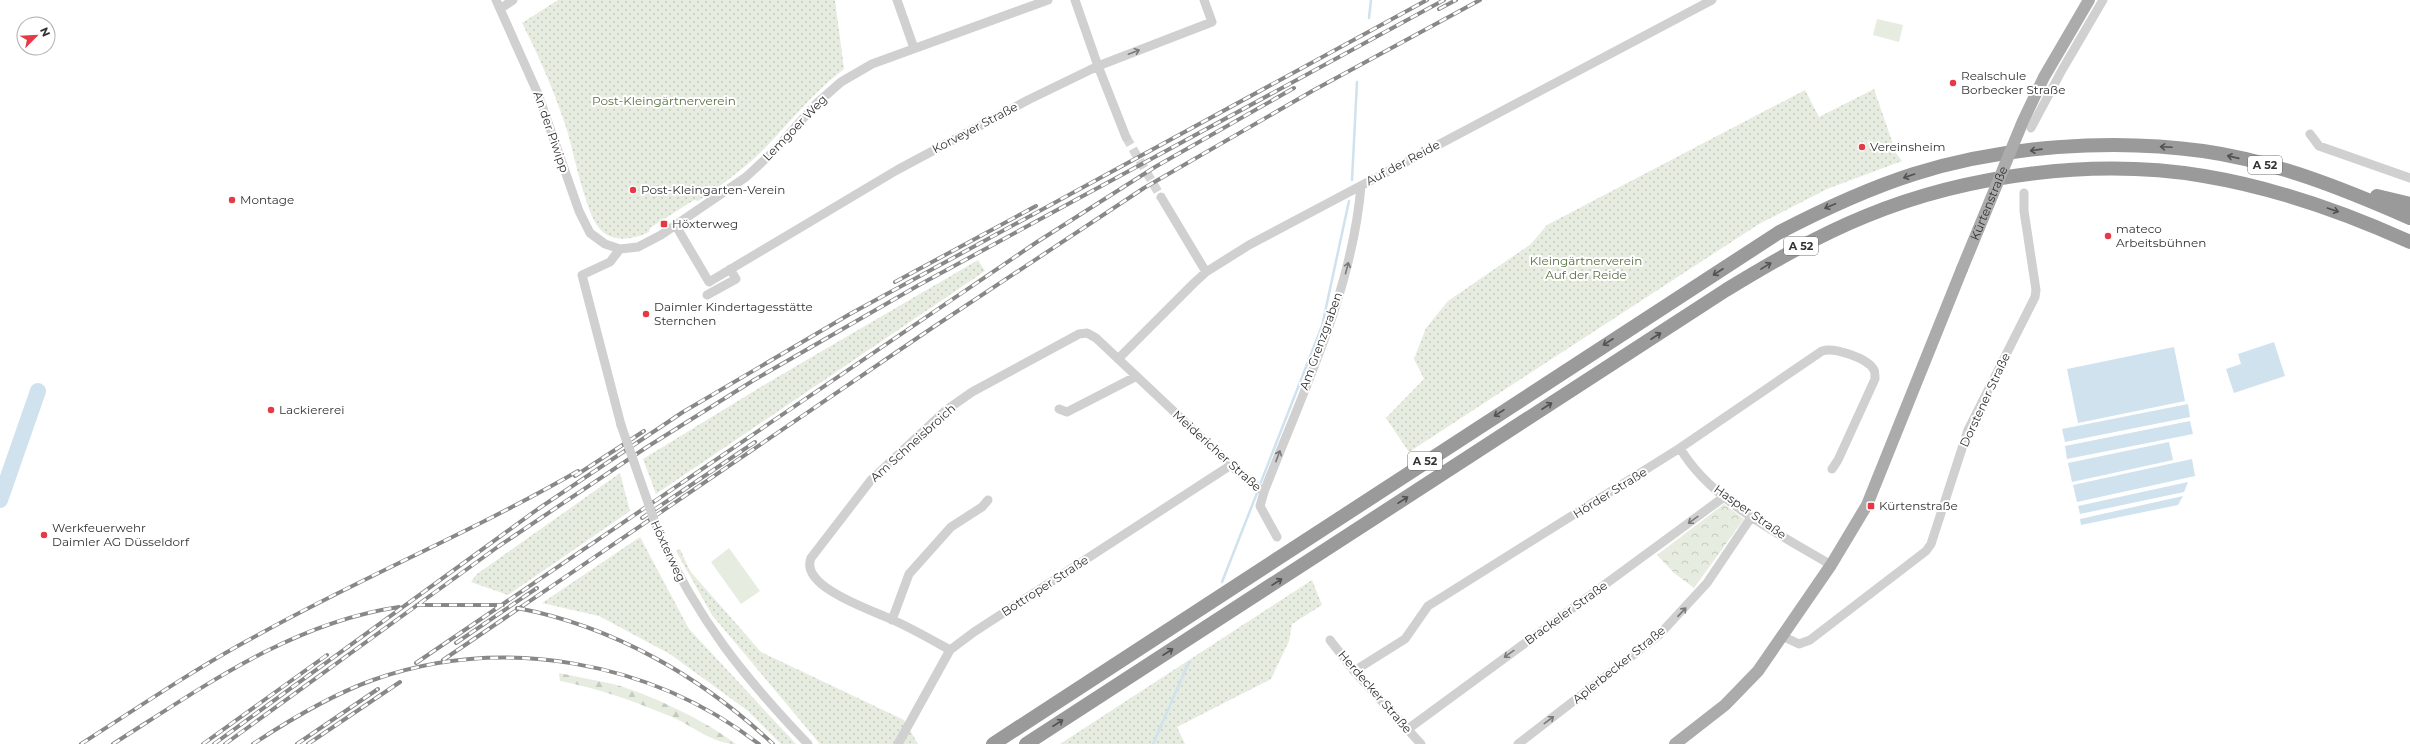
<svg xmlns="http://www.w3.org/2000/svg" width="2410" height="744" viewBox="0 0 2410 744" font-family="Montserrat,sans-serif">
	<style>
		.grass { fill: url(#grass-dots) }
		.forest { fill: url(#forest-firs) }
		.park { fill: url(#park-crowns) }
		.pitch { fill: #e6ecdf }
		.water { fill: #cfe2ee }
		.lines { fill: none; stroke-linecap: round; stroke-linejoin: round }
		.stream { stroke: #cfe2ee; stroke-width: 2.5 }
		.river { stroke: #cfe2ee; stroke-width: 16 }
		.minor-tunnel { stroke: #d6d6d6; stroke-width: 9; stroke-dasharray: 9 4.5; stroke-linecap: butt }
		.minor { stroke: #d0d0d0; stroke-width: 9 }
		.major { stroke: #ababab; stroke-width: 12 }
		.highway { stroke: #9a9a9a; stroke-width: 14 }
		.rail-casing { stroke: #888; stroke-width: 4 }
		.rail { stroke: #fff; stroke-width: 2.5; stroke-dasharray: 8; stroke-linecap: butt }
		.minor-bridge { stroke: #d0d0d0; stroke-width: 9 }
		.major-bridge { stroke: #ababab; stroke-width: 12 }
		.oneway { stroke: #7a7a7a }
		.oneway2 { stroke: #525252 }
		.poi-dot { fill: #e63946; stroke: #fff; stroke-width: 1.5 }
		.labels { text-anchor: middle; stroke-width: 4; stroke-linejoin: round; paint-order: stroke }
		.shield { fill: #fff; stroke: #707070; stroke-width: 1 }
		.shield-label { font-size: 11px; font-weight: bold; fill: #333 }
		.poi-label { font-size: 12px; fill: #333; stroke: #fff; text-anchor: start }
		.park-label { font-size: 12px; fill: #56703f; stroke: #fff }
		.street-label { font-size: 12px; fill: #333; stroke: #fff }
	</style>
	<defs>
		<pattern id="grass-dots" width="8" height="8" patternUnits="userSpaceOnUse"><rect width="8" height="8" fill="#e6ecdf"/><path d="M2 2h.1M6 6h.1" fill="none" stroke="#c6cbc0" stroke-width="1.8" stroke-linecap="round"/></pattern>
		<pattern id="forest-firs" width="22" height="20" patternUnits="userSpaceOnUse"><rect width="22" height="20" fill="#e6ecdf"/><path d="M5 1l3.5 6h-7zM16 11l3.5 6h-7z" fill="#c6cbc0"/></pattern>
		<pattern id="park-crowns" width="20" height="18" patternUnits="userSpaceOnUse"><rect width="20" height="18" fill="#e6ecdf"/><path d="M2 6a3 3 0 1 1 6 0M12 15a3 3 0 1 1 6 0" fill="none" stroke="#c6cbc0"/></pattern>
	</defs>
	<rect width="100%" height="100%" fill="#fff"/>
	<path class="grass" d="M558,0H835L844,69C812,93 789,124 761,152C742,170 720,186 698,201L694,200L650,228L649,232C632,240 612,243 599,228C586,214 573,149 566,127C554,91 539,56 522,23Z
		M1874,89L1896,153L1902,161L1827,189L1759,224L1409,452L1386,418L1424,379L1414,359L1426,328L1448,301L1531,244L1547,225L1805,90L1819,117Z
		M978,260L985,271L656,494L643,459L769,382Z
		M620,473L630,511L508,595L471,582L477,574Z
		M640,537L689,629L796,744H781L748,711L670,654L599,616L542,603Z
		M680,549L690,571L761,652L904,720L918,744H820L712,615L676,551Z
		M1312,580L1322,605L1292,624L1289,641L1271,679L1177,727L1185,744H1060Z"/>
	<path class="forest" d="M559,673C577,677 595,680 613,684C650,694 706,721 736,744C713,744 693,726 672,717C636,702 598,688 560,681Z"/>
	<path class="park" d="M1724,504L1744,519L1694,588L1674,573L1657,555Z"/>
	<path class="pitch" d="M1877,19L1903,25L1899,42L1873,35Z
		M729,548L760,591L741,604L711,562Z"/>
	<path class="water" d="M2274,342L2285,376L2234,393L2226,369L2241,364L2238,354Z
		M2174,347L2185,401L2078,423L2067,369Z
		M2188,404L2190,417L2065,442L2062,429Z
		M2190,421L2193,434L2067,459L2065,446Z
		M2169,442L2173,460L2072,482L2068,463Z
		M2192,459L2195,476L2077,502L2073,485Z
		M2188,482L2184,492L2080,514L2078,506Z
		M2183,496L2178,505L2081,525L2080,519Z"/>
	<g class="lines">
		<path class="stream" d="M1369,18L1371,0
			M1352,180L1357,82
			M1261,482L1322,326L1349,201
			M1222,582L1257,493
			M1153,744L1189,662"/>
		<path class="river" d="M0,500L38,391"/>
		<path class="minor-tunnel" d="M1126,137L1161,197"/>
		<path class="minor" d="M496,0L538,94L579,211L590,233L605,244L620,249L638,247L661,235L746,177L774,151L816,104L841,82L872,64L1048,0
			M897,0L914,48
			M1075,0L1098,66L1126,137
			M500,9L513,0
			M2031,128L2062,70L2103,0
			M2310,134L2319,146L2410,178
			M1161,197L1206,272
			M676,226L709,282L897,170L1028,100L1098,66L1212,22L1204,0
			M620,249L610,262L582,275L621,425
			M707,295L736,279L730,269
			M1118,359L1194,283L1206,272L1249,245L1712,0
			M1059,409L1067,412L1135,377
			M1680,448C1710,500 1781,535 1831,565
			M1264,492C1302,393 1352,293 1361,186
			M659,534C698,620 743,676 808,744
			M892,620L909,574L951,527L982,507L988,500
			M1782,636L1799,644L1810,640L1926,551L1931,544L1968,430L2035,297L2036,290L2024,211V193
			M1330,640L1354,671L1421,744
			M950,650C932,640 913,629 893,620C874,611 799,587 811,558L871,480L945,411L972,392L1079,334L1087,333L1096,338L1237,471L1264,492L1260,506L1277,537
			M1354,671L1405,639L1428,606L1680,448L1822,351C1834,347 1868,358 1874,370C1875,372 1875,376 1875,379L1838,460L1832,469
			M1408,729L1724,497
			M898,744L950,650L974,632L1231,465
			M1518,744L1659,635L1707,583L1752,516"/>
		<path class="major" d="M1675,744L1725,705L1758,671L1831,565L1867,505L1962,269"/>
		<path class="highway" d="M2377,196L2410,204
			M993,744L1778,233C1822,210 1867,189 1914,174C2003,146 2111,138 2203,151C2274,161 2344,189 2410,218
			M1026,744L1726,290C1772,262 1817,236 1866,216C1968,174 2095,158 2204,176C2276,188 2344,212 2410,242"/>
		<g class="rail-casing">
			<path id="rail" d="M1439,9L1456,0
				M895,282L1036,206
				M575,476L644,431
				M642,518L755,442
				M417,605H503
				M517,608C613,626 702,677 773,744
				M456,643L537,588
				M443,660L932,328L1144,188L1314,90L1480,0
				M416,663L1037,242L1155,167L1294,88
				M81,744C139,707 196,668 256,636C362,577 474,531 578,471
				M113,744C203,687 291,623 399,607
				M203,744L327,655
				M214,744L538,509L683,412L850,314L1427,0
				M225,744L499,546L647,447L754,380L919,285L1444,0
				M253,744C291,719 331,695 373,680C502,634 651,661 759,744
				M297,744L378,689
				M308,744L400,682"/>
		</g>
		<use href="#rail" class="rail"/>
		<path class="minor-bridge" d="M621,425L659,534"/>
		<path class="major-bridge" id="s1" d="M1962,269L2023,121L2044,77L2089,0"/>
	</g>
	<defs><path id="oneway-shaft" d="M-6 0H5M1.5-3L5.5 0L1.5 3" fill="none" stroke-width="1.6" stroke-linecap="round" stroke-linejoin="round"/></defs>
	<g class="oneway">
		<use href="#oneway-shaft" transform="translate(1134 52) rotate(-21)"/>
		<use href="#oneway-shaft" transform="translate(1347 268) rotate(-75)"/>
		<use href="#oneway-shaft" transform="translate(1278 456) rotate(-69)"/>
		<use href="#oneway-shaft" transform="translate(1693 520) rotate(144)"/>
		<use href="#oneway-shaft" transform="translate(1682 612) rotate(-47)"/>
		<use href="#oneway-shaft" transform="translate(1509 654) rotate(144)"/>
		<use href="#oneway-shaft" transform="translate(1549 720) rotate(-37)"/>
	</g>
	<g class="oneway2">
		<use href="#oneway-shaft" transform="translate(2166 147) rotate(-177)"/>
		<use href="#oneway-shaft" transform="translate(2036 150) rotate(172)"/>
		<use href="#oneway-shaft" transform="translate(2233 157) rotate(-167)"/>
		<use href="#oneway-shaft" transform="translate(1909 176) rotate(161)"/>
		<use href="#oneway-shaft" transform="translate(1830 206) rotate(157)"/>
		<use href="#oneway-shaft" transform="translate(2333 210) rotate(19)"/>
		<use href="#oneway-shaft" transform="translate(1766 266) rotate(-31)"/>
		<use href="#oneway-shaft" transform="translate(1718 272) rotate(147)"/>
		<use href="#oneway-shaft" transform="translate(1656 336) rotate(-33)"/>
		<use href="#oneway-shaft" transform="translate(1608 342) rotate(147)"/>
		<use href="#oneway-shaft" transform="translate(1547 406) rotate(-33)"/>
		<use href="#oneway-shaft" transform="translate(1499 413) rotate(147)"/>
		<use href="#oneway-shaft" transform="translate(1403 500) rotate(-33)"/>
		<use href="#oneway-shaft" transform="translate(1277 582) rotate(-33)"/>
		<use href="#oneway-shaft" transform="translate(1168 652) rotate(-33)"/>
		<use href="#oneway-shaft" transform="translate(1058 723) rotate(-33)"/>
	</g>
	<g class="poi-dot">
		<circle cx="1953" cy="83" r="4"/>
		<circle cx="1862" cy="147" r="4"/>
		<circle cx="633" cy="190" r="4"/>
		<circle cx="232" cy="200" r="4"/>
		<rect x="660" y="220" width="8" height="8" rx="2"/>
		<circle cx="2108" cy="236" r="4"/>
		<circle cx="646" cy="314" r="4"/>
		<circle cx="271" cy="410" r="4"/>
		<rect x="1867" y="502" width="8" height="8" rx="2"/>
		<circle cx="44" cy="535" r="4"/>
	</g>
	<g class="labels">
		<g class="shield">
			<rect x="2248" y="156" width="34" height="18" rx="3"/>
			<rect x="1784" y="237" width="34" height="18" rx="3"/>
			<rect x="1408" y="452" width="34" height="18" rx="3"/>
		</g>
		<g class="shield-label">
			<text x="2265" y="169">A 52</text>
			<text x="1801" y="250">A 52</text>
			<text x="1425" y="465">A 52</text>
		</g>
		<g class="poi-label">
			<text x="1961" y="80">Realschule<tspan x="1961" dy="14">Borbecker Straße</tspan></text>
			<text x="1870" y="151">Vereinsheim</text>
			<text x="641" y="194">Post-Kleingarten-Verein</text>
			<text x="240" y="204">Montage</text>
			<text x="672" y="228">Höxterweg</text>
			<text x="2116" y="233">mateco<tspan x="2116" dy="14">Arbeitsbühnen</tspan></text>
			<text x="654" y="311">Daimler Kindertagesstätte<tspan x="654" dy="14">Sternchen</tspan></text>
			<text x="279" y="414">Lackiererei</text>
			<text x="1879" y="510">Kürtenstraße</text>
			<text x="52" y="532">Werkfeuerwehr<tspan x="52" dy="14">Daimler AG Düsseldorf</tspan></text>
		</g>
		<g class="park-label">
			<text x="664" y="105">Post-Kleingärtnerverein</text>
			<text x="1586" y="265">Kleingärtnerverein<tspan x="1586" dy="14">Auf der Reide</tspan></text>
		</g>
		<g class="street-label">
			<text transform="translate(795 128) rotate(-46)" y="4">Lemgoer Weg</text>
			<text transform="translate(975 128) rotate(-28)" y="4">Korveyer Straße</text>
			<text transform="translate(551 132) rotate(71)" y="4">An der Piwipp</text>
			<text transform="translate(1403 163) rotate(-28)" y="4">Auf der Reide</text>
			<text dy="4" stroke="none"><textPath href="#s1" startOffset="71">Kürtenstraße</textPath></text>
			<text transform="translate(1321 341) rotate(-70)" y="4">Am Grenzgraben</text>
			<text transform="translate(1985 400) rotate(-65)" y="4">Dorstener Straße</text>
			<text transform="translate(913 443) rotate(-42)" y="4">Am Schneisbroich</text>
			<text transform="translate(1217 451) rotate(42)" y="4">Meidericher Straße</text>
			<text transform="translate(1610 493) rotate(-32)" y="4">Hörder Straße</text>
			<text transform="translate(1750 512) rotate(35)" y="4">Hasper Straße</text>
			<text transform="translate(668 551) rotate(65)" y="4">Höxterweg</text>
			<text transform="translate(1045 586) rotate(-33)" y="4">Bottroper Straße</text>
			<text transform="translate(1566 613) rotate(-36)" y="4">Brackeler Straße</text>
			<text transform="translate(1619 665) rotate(-39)" y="4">Aplerbecker Straße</text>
			<text transform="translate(1375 692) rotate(49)" y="4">Herdecker Straße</text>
		</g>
	</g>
	<g transform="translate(36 36) rotate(66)"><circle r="19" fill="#ffffff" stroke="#adadad"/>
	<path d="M0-3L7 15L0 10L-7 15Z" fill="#e63946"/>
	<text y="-6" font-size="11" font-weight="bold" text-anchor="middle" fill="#333333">N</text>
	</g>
</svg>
